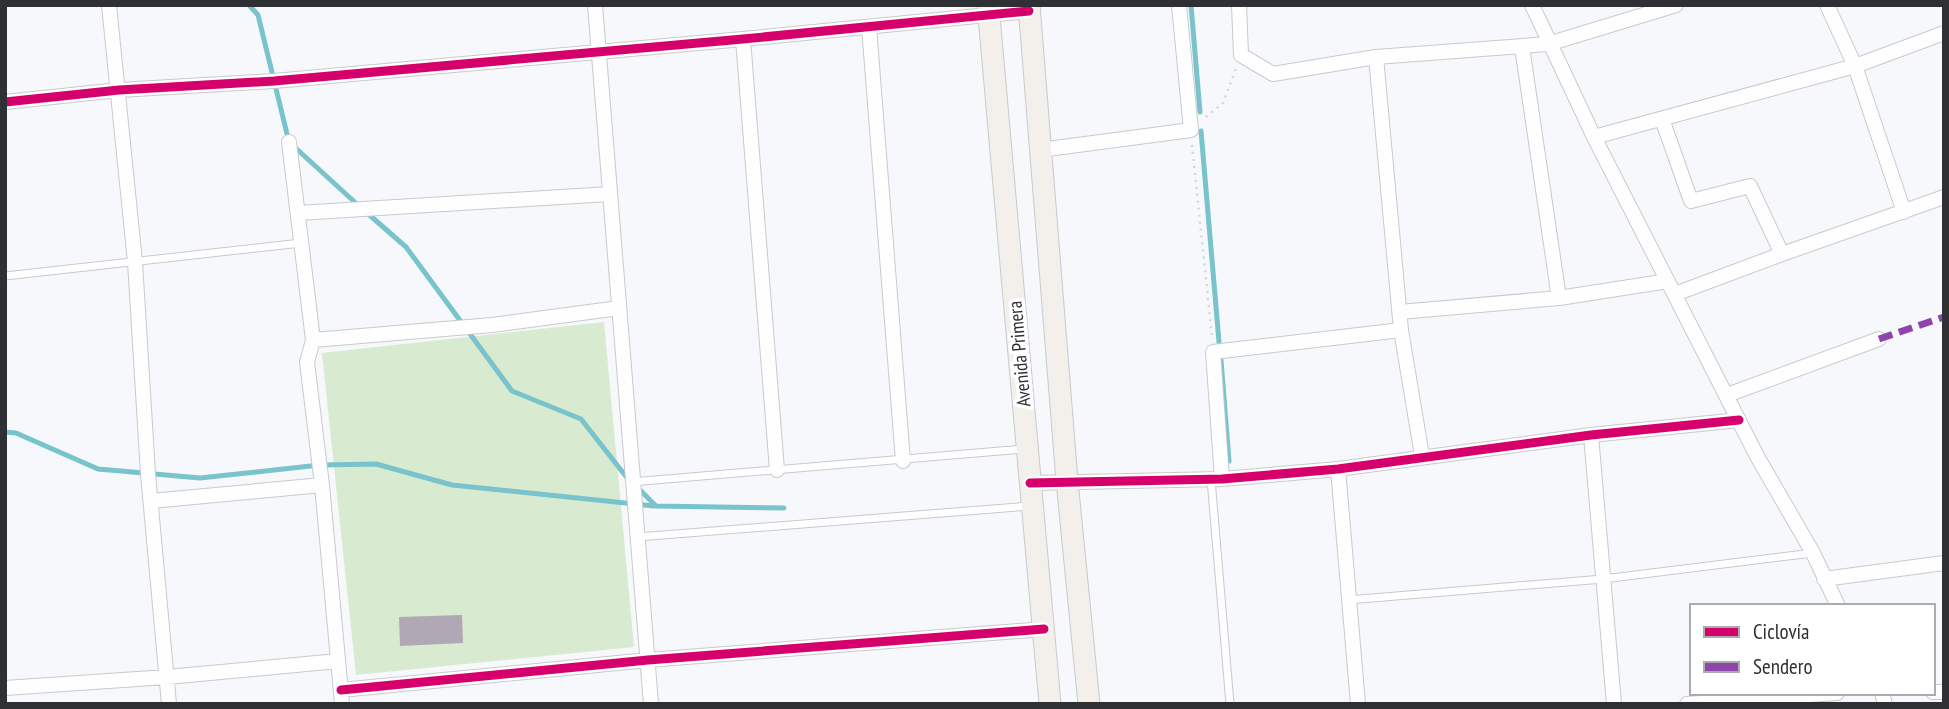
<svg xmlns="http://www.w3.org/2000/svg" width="1949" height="709" viewBox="0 0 1949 709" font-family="'PT Sans Narrow',sans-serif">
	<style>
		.green { fill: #d8ebd0 }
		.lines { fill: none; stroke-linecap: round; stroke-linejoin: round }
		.stream { stroke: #79c3cc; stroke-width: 5 }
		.building { fill: #b0a8b4 }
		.service-casing { stroke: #c8cacd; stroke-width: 9 }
		.minor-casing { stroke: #c8cacd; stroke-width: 16 }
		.secondary-casing { stroke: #c8cacd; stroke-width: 23 }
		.path { stroke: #d5d6d8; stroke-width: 2.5; stroke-dasharray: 2 5; stroke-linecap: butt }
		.service { stroke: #fefefe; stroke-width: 7 }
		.minor { stroke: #fefefe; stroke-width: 14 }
		.secondary { stroke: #f3f0ec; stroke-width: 21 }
		.quiet { stroke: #8e44ad; stroke-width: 7; stroke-dasharray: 14 7; stroke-linecap: butt }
		.cycleway-casing { stroke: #fff; stroke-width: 13 }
		.cycleway { stroke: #d6006c; stroke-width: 9 }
		.labels { text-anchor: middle; stroke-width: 7; stroke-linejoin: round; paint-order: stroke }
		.street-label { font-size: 19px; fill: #2e3034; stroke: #fff }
	</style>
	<rect width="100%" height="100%" fill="#f6f8fb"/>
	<path class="green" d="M604,322L634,647L356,675L322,353Z"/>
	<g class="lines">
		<path class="stream" d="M249,5L258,15L289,142L359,206
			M1191,5L1200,112
			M1201,131L1219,342
			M366,212L406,247L512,391L581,419L628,479
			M1221,360L1229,461
			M5,432L16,433L98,469L200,478L320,465L376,464L452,485L654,506
			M638,488L656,506L784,508"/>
	</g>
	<path class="building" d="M462,615L463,643L400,646L399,617Z"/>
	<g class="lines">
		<g class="service-casing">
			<path id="service" d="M5,276L301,243
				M1211,479L1230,704
				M631,482L1023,449
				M637,537L1030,506
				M1348,600L1603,579L1813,553"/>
		</g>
		<g class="minor-casing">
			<path id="minor" d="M109,5L135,262L148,474L169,704
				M595,5L651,704
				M1239,5L1241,55L1273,74L1376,57L1548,44L1676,5
				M1532,5L1594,137L1758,458L1813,553L1838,606
				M1827,5L1855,66L1904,212
				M869,27L903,461
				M743,39L777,470
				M1522,47L1559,298
				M1376,57L1401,330L1422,456
				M5,102L119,90L274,81L743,39L1029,11
				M1662,119L1691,201L1750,186L1782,254L1944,197
				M1594,137L1855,66L1944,33
				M289,142L313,340L307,362L322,485L342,704
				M1040,150L1191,130L1179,5
				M298,213L610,194
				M1675,294L1782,254
				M1400,312L1559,298L1668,281
				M313,340L492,325L619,308
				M1727,395L1879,339
				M1591,435L1614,704
				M1338,469L1358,704
				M1222,479L1213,352L1401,330
				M1030,483L1222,479L1338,469L1591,435L1739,420
				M151,501L322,485
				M1824,579L1944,563
				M5,688L167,677L338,661
				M341,690L648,660L1044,629
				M1933,692H1944
				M1882,693L1885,704
				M1687,704L1837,693"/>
		</g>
		<g class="secondary-casing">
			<path id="secondary" d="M988,5L1050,704
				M1029,5L1067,481L1089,704"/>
		</g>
		<path class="path" d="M1206,117L1223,103L1236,68
			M1192,145L1212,337"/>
		<use href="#service" class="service"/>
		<use href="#minor" class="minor"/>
		<use href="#secondary" class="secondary"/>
		<path class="quiet" d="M1879,339L1944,317"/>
		<g class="cycleway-casing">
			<path id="cycleway" d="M5,102L119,90L274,81L743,39L1029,11
				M1030,483L1222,479L1338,469L1591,435L1739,420
				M341,690L648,660L1044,629"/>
		</g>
		<use href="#cycleway" class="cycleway"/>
	</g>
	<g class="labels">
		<g class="street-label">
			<text transform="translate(1019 354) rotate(-95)" y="7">Avenida Primera</text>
		</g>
	</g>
	<rect width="1949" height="709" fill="none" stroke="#2e3034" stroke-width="14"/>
	<rect x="1690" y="604" width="245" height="91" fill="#ffffff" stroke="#abacae" stroke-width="2"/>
	<rect x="1704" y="627" width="35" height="10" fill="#d6006c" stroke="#abacae" stroke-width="2"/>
	<text x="1753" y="639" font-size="21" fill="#2e3034">Ciclovía</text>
	<rect x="1704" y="662" width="35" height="10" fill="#8e44ad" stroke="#abacae" stroke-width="2"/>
	<text x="1753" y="674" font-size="21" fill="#2e3034">Sendero</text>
</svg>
